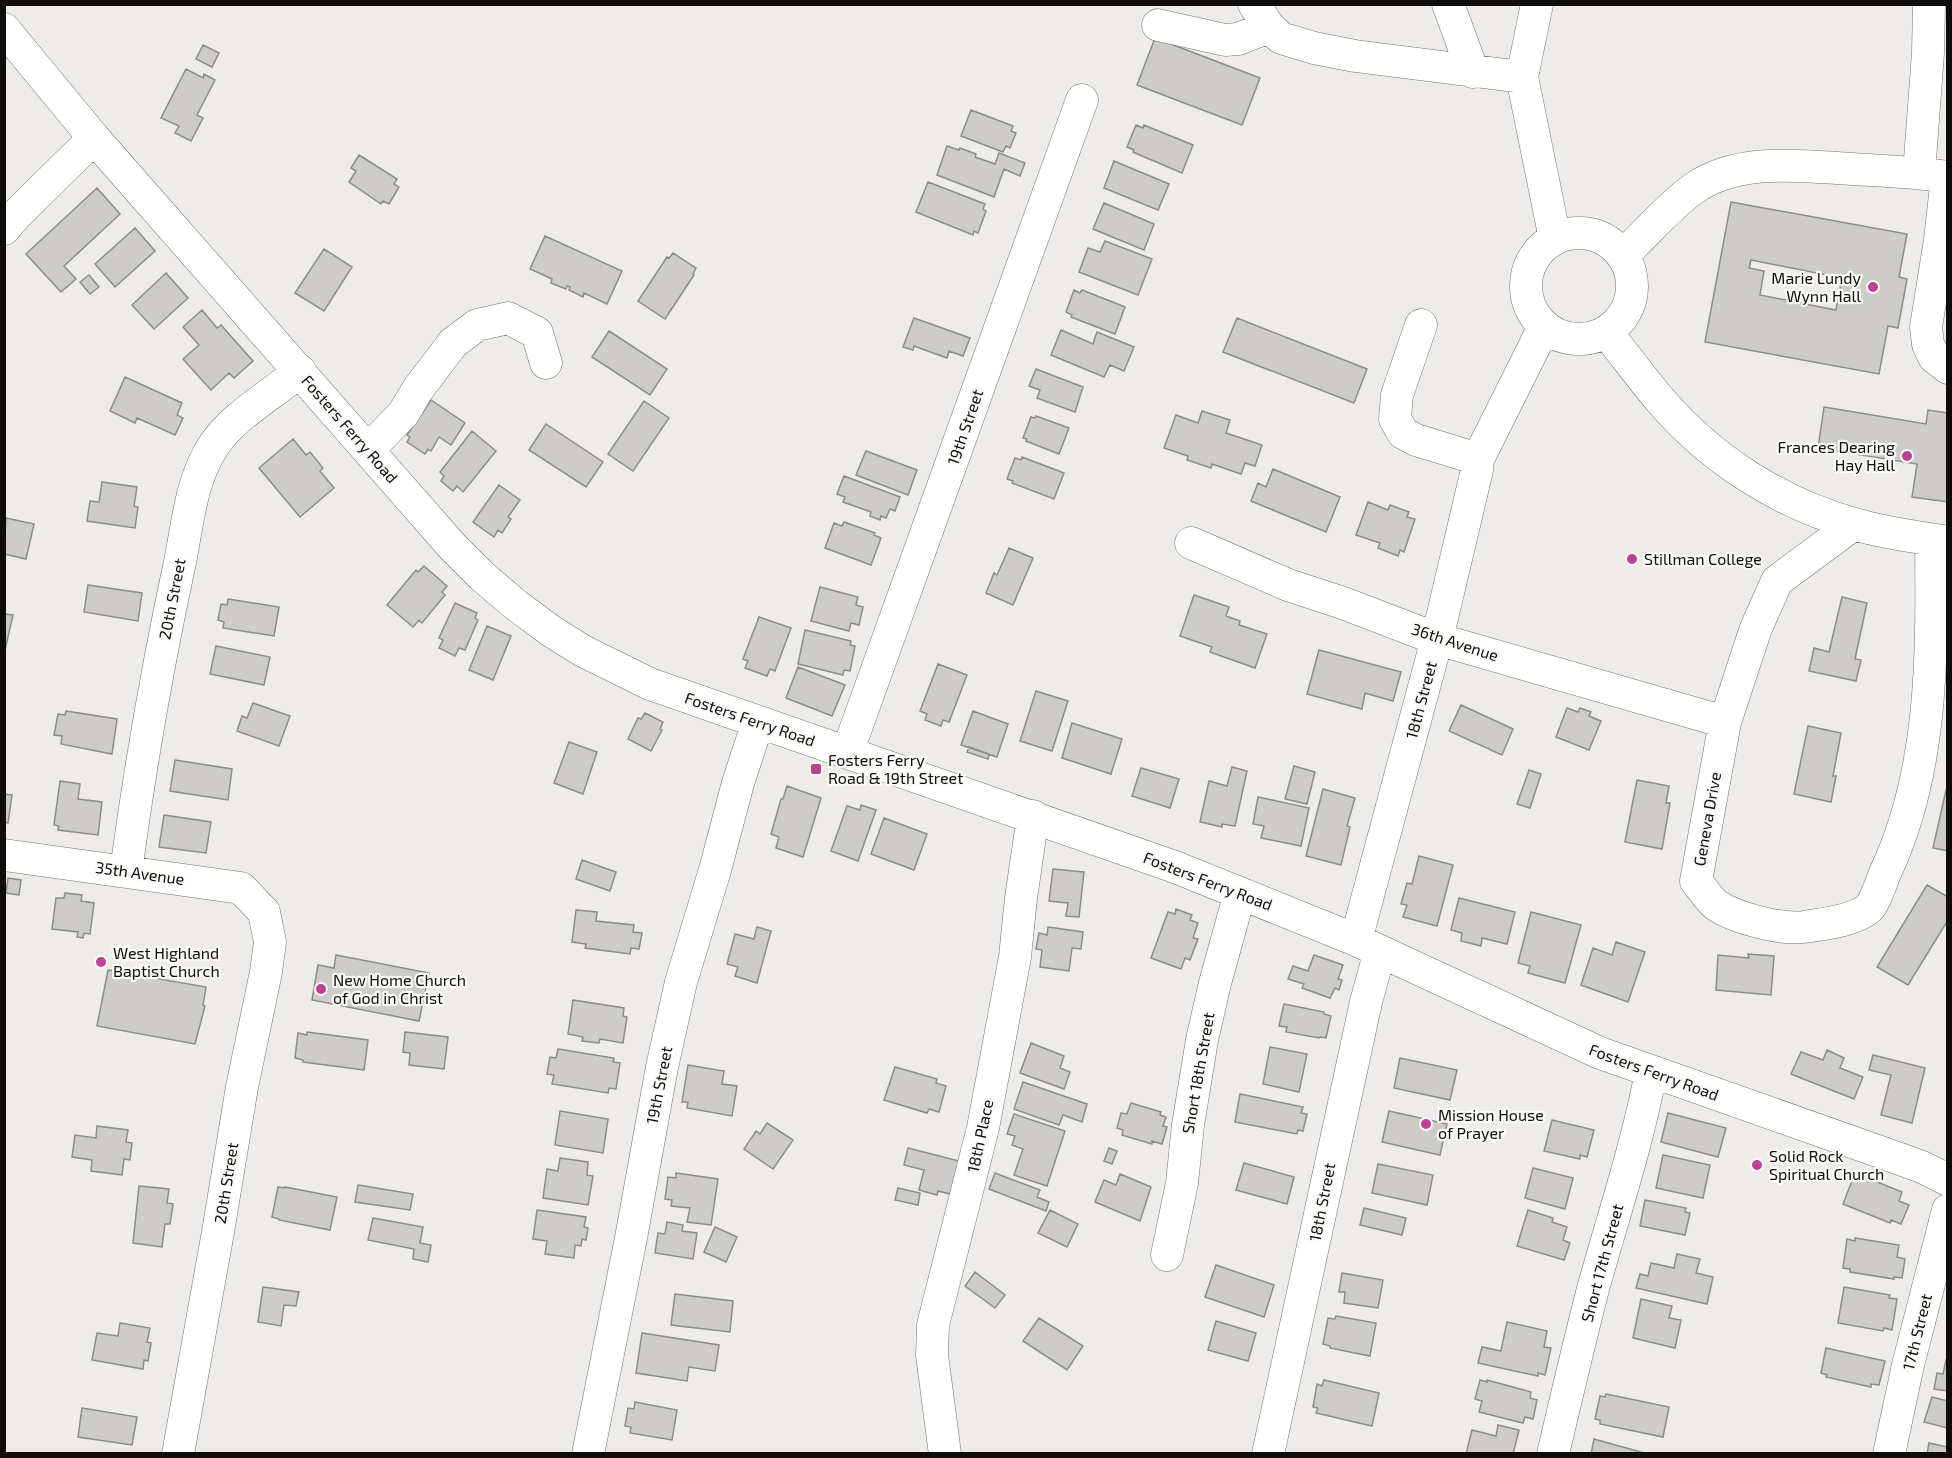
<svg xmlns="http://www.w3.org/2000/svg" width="1952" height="1458" viewBox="0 0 1952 1458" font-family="'Exo 2',sans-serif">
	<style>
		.building { fill: #cdccc8; stroke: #8d8c88; stroke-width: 1.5; fill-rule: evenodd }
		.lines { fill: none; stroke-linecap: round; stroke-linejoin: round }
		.minor-casing { stroke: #757370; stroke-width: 33 }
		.minor { stroke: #fff; stroke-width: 32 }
		.poi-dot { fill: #be4293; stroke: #fbfaf6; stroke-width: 2 }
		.labels { text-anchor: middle; stroke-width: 4.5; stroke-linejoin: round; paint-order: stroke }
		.poi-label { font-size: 16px; fill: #0e0d0c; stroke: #fbfaf6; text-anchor: start }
		.street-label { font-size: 16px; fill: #0e0d0c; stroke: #fbfaf6 }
	</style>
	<rect width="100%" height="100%" fill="#eeece8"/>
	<path class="building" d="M1155,38L1260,78L1242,125L1137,85Z
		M203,45L219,53L212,67L196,59Z
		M186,69L203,78L204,74L215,80L197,115L203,118L191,141L175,133L179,126L161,118Z
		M971,110L1013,126L1011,131L1016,133L1010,148L1006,146L1003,152L961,136Z
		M1136,125L1143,128L1144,125L1193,145L1182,173L1133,152L1134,150L1127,147Z
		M947,146L959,150L960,148L976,154L975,157L995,164L999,153L1025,163L1020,176L1004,169L994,197L937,175Z
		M359,155L397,179L394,184L399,187L389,204L383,201L381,204L349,182L356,171L351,168Z
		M1114,161L1169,184L1158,210L1104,188Z
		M928,182L985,204L983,209L986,211L978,233L974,231L973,235L916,212Z
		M97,188L120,214L64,266L76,279L61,292L26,254Z
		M1731,202L1907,234L1899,277L1907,279L1898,328L1888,326L1879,374L1705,342ZM1751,260L1842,278L1836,310L1760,295L1764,271L1749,268Z
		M1104,203L1154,224L1144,250L1093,229Z
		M135,228L155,251L115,287L95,264Z
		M545,236L622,271L607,304L584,293L583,297L569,290L570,287L567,286L566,289L551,283L552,279L530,269Z
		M1105,241L1152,259L1138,295L1079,272L1088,248L1100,252Z
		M324,249L352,267L324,311L295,293Z
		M673,253L696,268L693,274L694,275L665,319L638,301L667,257L669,258Z
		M166,273L188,298L154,329L132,305Z
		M89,275L99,287L90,294L80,282Z
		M1074,290L1080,293L1082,290L1125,307L1115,334L1071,317L1072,315L1066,312Z
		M202,310L217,328L221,325L253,361L234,378L229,373L211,390L183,359L199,345L183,327Z
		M914,318L970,338L963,356L949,351L947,358L914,346L913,350L903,347Z
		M1237,318L1367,369L1354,403L1223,352Z
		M1061,330L1093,344L1097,332L1134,347L1124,371L1110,365L1104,377L1051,355Z
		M609,331L667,369L650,395L592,357Z
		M1036,369L1083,387L1075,412L1037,398L1040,390L1029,386Z
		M125,377L182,403L177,415L183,418L175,435L137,418L135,423L110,411Z
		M431,400L465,423L451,445L439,437L431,451L428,449L425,454L407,442L410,437L407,435Z
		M644,401L669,418L633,471L608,454Z
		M1824,407L1926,424L1928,410L1948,413V502L1912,497L1917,464L1818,448Z
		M1202,411L1230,420L1226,433L1262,445L1255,466L1245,463L1241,474L1212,464L1211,468L1187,460L1188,456L1164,448L1176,415L1198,423Z
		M1036,416L1069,428L1059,454L1026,441L1027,439L1023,438L1031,417L1035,418Z
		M546,424L603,462L586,487L529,450Z
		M472,431L496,451L463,492L457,486L453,491L441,481L444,476L440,472Z
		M293,439L306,455L310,452L323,468L320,471L334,488L300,517L259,468Z
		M866,451L917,470L908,495L856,475Z
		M1022,457L1064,473L1054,499L1012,483L1013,481L1007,479L1015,458L1021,460Z
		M1273,469L1340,497L1326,532L1251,501L1258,483L1266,487Z
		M844,476L900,497L895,511L890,509L886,518L881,516L880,520L870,516L871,512L843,502L845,497L837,494Z
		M102,482L137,487L134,506L138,507L135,528L87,521L90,501L99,502Z
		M499,485L520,500L508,517L511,519L502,533L498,530L494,537L473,522Z
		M1368,502L1388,510L1390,505L1409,512L1407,517L1415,519L1404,552L1400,550L1398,556L1378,548L1380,543L1356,535Z
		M6,518L34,524L26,559L4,554Z
		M844,522L875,533L874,535L881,538L871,565L825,548L834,523L842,526Z
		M1009,548L1033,558L1013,605L986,593L994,573L997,575Z
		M424,566L447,586L442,592L445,595L422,623L419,620L413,627L387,605L416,570L418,572Z
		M88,585L142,593L138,621L84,612Z
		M820,587L858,597L856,605L863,607L859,625L851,623L849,631L811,621Z
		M1194,595L1229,607L1226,616L1240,621L1239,625L1267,634L1255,668L1210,652L1212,647L1180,636Z
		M1842,597L1867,603L1855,659L1861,660L1856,681L1809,671L1814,648L1829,652Z
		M228,599L279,607L274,636L223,628L224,622L218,620L221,604L227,605Z
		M455,603L477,613L475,618L478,620L465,650L459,648L455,656L439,648L443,640L439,638Z
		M4,614L13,615L5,650H4Z
		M759,617L791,628L775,671L770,669L767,676L745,668L748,661L743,659Z
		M487,626L511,636L493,680L469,670Z
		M805,630L851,641L850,645L855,646L850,671L844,670L843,675L798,664Z
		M216,646L270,657L264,685L210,674Z
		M1319,650L1401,672L1393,701L1365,693L1362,709L1307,694Z
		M938,664L967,675L949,722L943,720L941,726L925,720L927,714L920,711Z
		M798,667L845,685L832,716L786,698Z
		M1036,691L1068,701L1052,751L1020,741Z
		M253,703L290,716L279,746L237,731L242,716L247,718Z
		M1461,705L1513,729L1502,755L1449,731Z
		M1567,708L1578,712L1580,708L1591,712L1589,716L1601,721L1589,750L1556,737Z
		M66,711L117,719L112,754L61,744L62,736L54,735L58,714L65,715Z
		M973,711L1008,724L997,757L961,745Z
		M645,713L663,722L660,729L662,730L651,751L628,739L638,718L641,719Z
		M1072,723L1122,739L1111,774L1062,758Z
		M1808,726L1841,733L1833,776H1836L1831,802L1794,794Z
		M569,742L597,752L583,794L554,783Z
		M969,747L989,754L988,759L967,752Z
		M175,760L232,769L228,800L170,791Z
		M1294,766L1315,772L1307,804L1285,799Z
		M1232,767L1247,771L1235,826L1222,824V827L1200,822L1209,781L1227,786Z
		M1141,768L1179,779L1170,808L1132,796Z
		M1529,770L1541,774L1530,808L1517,804Z
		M1637,780L1669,786L1666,803H1670L1662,849L1625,842Z
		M60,781L80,784L78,799L102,802L98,835L58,830L59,826L54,825Z
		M787,786L821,798L803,857L776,848L779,837L771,834L781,799H783Z
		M1323,789L1355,798L1347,826L1350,827L1341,865L1306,856Z
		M1946,790L1948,791V851L1933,848Z
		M4,794L12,795L8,823L4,822Z
		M1258,797L1309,808L1301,846L1261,838L1264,826L1253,824Z
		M861,805L876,810L858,861L831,851L847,806L860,810Z
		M164,815L211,822L206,853L159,847Z
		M884,818L927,834L914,870L871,854Z
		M1419,856L1453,865L1437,926L1403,917L1407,905L1401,904L1407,883L1412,884Z
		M582,860L616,872L610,891L576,879Z
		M1053,869L1084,872L1079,917L1066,916L1068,903L1049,901Z
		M8,878L21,880L19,895L6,893Z
		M1927,885L1948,897V920L1908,985L1877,967Z
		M65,893L82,895L81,901L94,903L90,934L84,933L83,938L77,937L78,932L52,929L56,898H64Z
		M1459,898L1515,912L1507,944L1482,938L1481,946L1461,941L1462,933L1451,930Z
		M1176,909L1192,915L1190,920L1198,923L1193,938L1198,939L1190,960L1185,958L1181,969L1151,958L1168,912L1175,914Z
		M576,910L597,912L596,921L634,925L633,932L642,933L639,949L631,948L630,954L585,948L586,944L572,942Z
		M1531,912L1581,925L1565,983L1528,973L1530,966L1518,963Z
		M757,927L771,931L757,983L735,976L738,967L727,964L735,934L754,939Z
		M1048,927L1083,932L1081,949L1072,948L1069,971L1040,967L1042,950L1036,949L1039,933L1047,935Z
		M1616,942L1645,952L1628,1002L1581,985L1593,948L1612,955Z
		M1748,954L1774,956L1771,995L1716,990L1718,955L1749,958Z
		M336,955L429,973L419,1021L312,1000L318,965L334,968Z
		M1314,955L1343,965L1338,979L1342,980L1339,990L1335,988L1330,998L1302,988L1304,984L1288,979L1293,966L1308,971Z
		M108,970L206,987L203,1005L205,1006L195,1044L97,1026Z
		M573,1000L624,1008L623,1016L627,1017L623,1043L600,1039L599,1043L582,1041L583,1037L568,1034Z
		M1284,1004L1324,1012V1014L1331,1016L1326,1038L1320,1037L1319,1038L1286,1032L1287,1027L1279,1026Z
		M307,1032L368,1040L364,1070L303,1062V1060L295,1058L298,1033L307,1035Z
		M405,1032L448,1037L444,1069L409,1065L410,1053L403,1052Z
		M1031,1043L1064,1056L1060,1068L1070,1072L1064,1089L1020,1073Z
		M1270,1047L1307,1054L1299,1092L1263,1084Z
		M558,1049L614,1058L613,1062L620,1063L616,1089L609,1088L608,1093L552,1084L554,1075L547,1074L550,1057L556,1058Z
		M1827,1050L1844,1058L1840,1068L1863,1077L1854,1099L1791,1074L1801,1052L1823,1060Z
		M1873,1055L1925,1068L1912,1123L1881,1115L1891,1075L1869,1070Z
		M1400,1058L1457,1070L1450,1100L1394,1088Z
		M688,1065L724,1071L722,1084L737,1086L732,1116L687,1108L688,1102H682Z
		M895,1067L937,1079L936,1083L946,1086L939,1112L929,1109L927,1113L884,1100Z
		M1023,1082L1087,1104L1082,1122L1063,1115L1059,1125L1014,1109Z
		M1240,1094L1303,1107L1301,1113L1307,1114L1303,1131L1298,1130L1297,1134L1235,1122Z
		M1131,1103L1161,1112L1160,1115L1166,1117L1163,1126L1167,1127L1162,1144L1152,1141V1144L1122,1135L1123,1130L1117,1128L1121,1113L1127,1114Z
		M560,1111L608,1119L603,1153L555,1145Z
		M1389,1111L1447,1124L1440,1155L1382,1142Z
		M1668,1113L1726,1128L1718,1157L1661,1142Z
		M1014,1114L1065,1131L1047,1186L1014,1175L1023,1149L1012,1145L1015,1136L1007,1134Z
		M1552,1120L1594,1130L1587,1157L1580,1155V1159L1544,1151Z
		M767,1123L793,1140L773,1169L744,1149L756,1131L760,1134Z
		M97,1126L128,1130L126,1142L132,1143L130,1160L124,1159L122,1175L91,1171L92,1160L72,1157L75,1135L96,1138Z
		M908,1148L959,1161L950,1194L938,1191L937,1195L919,1190L924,1170L904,1165Z
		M1109,1148L1117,1151L1112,1164L1104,1161Z
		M1663,1155L1710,1165L1703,1198L1656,1188Z
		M560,1158L588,1162L587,1175L593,1176L588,1205L543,1198L547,1169L558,1171Z
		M1244,1163L1294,1177L1287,1204L1236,1190Z
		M1378,1164L1433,1175L1427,1205L1372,1193Z
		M1533,1168L1573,1178L1565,1209L1525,1198Z
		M676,1173L718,1179L711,1225L687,1222L690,1208L671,1206L672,1200L665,1199L668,1177L676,1178Z
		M995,1173L1040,1190L1037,1197L1049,1202L1046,1211L989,1189Z
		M1855,1173L1902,1192L1899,1201L1909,1205L1901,1224L1891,1220L1890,1223L1843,1204Z
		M1120,1174L1151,1187L1140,1221L1095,1202L1104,1180L1116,1185Z
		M358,1185L413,1194L410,1210L355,1202Z
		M139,1186L169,1189L167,1203L173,1204L170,1224H165L162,1247L133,1243Z
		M278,1187L285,1188V1187L337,1197L330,1230L279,1220V1219L272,1217Z
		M898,1188L920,1193L918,1205L895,1200Z
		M1645,1200L1686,1208L1685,1212L1690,1213L1685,1235L1640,1226Z
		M1364,1208L1406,1218L1402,1235L1360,1225Z
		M537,1210L586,1217L584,1227L588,1228L586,1240L582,1239L581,1246L575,1245L574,1258L545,1254L547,1241L533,1239Z
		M1050,1210L1078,1224L1067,1247L1038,1233Z
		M1528,1210L1553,1218L1552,1222L1567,1227L1563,1240L1570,1243L1564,1260L1517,1246Z
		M373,1218L423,1227L420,1243L431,1245L428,1262L413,1259L414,1249L368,1240Z
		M667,1222L683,1225L682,1231L697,1233L693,1259L655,1253L658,1233L665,1234Z
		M715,1227L737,1237L726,1262L704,1252Z
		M1855,1238L1899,1245L1897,1257L1905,1259L1902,1278L1894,1277V1279L1850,1272V1269L1843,1268L1847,1239L1855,1241Z
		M1677,1254L1700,1259L1696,1273L1713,1277L1707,1304L1636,1288L1640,1274L1648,1276L1651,1263L1674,1268Z
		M1216,1265L1274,1285L1264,1317L1205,1297Z
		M975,1272L1005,1295L995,1308L965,1286Z
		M1342,1273L1383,1280L1378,1308L1344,1303L1345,1292H1339Z
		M263,1287L299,1292L296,1306L284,1305L281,1326L258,1322Z
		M1844,1287L1890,1295L1889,1298L1897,1299L1892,1330L1884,1328L1883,1331L1838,1323Z
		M675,1294L733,1301L730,1332L671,1325Z
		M1641,1299L1672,1306L1669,1318L1681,1320L1675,1348L1633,1338Z
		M1336,1316L1376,1323L1370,1356L1330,1348V1346L1323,1344L1328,1318L1335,1319Z
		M1039,1318L1083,1346L1067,1370L1023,1341Z
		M1216,1321L1256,1333L1248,1361L1208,1350Z
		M1507,1322L1547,1331L1544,1347L1551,1348L1545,1375L1538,1373V1376L1478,1363L1482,1347L1501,1351Z
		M120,1323L150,1328L147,1342L151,1343L148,1361L144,1360L143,1369L92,1360L97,1333L118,1336Z
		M642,1333L719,1345L715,1371L689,1367L687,1381L636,1373Z
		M1826,1348L1885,1361L1879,1385L1871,1384V1387L1826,1377L1827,1375L1821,1373Z
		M1946,1360L1948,1361V1391L1934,1389L1937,1373L1943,1374Z
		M1324,1380L1379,1393L1372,1426L1316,1413L1318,1408L1313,1407L1317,1384L1322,1386Z
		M1480,1380L1487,1382V1380L1531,1392L1530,1398L1537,1400L1533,1419L1525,1417L1523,1423L1479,1412L1482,1401L1475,1399Z
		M1606,1394L1669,1407L1663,1437L1600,1424V1420L1595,1419L1600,1396L1605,1397Z
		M1932,1397L1948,1401V1428L1924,1422Z
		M635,1402L677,1410L672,1440L630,1433L631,1427L625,1426L628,1408L634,1409Z
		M82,1408L137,1417L132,1445L78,1437Z
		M1498,1425L1519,1430L1513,1454H1466L1472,1430L1496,1436Z
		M1594,1439L1648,1454H1591Z
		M1929,1443L1948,1447V1454H1927Z"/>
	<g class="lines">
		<g class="minor-casing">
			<path id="minor" d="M1254,4L1269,27L1281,38L1314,48L1355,56L1522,77
				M1448,4L1473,72
				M1537,4L1522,77L1555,239
				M1158,25L1225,40L1238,39L1269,27
				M4,29L94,138L452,546L483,577L516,605L551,631L583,651L650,684L1175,867L1356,940L1600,1053L1886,1154L1922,1167L1948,1180
				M1919,173L1928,53L1929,4
				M1947,177L1940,240L1926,327L1928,344L1934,357L1948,368
				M4,229L16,215L94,138
				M1526 286a53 53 0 1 1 106 0a53 53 0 1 1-106 0Z
				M1623,255C1646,234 1667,208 1693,189C1738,157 1801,166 1852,169C1884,171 1916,172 1948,177
				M1421,325L1397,395L1395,419L1403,433L1416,440L1478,459L1544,327
				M1607,333C1625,355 1642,379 1661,401C1711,459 1779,503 1854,524C1884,533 1916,537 1948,542
				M368,450L403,414L418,389L453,343L477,325L508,318L537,333L546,363
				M1854,524L1777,581L1756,628L1725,722L1696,881C1702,888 1709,900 1716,905C1735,918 1781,930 1804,927C1822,924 1855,921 1869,908C1875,902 1882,880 1886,871C1934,768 1932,651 1931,540
				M1191,543L1288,585L1343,603L1437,639L1725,722
				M847,753L1082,100
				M4,855L241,888L264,912L270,942L266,972L242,1087L218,1232L178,1454
				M126,871C140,767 158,664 180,562C188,522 191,479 214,445C234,415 273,394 300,371
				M1356,940L1437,639L1477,470L1478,459
				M1167,1255L1182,1183L1188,1125L1202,1040L1215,983L1240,893
				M588,1454L631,1238L662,1067L681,982L715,870L738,783L758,722
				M945,1454L932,1355L933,1325L983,1128L1015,957L1021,898L1033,816
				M1268,1454L1366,1002L1380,951
				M1553,1454C1566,1399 1579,1343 1593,1289C1613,1217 1637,1146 1651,1072
				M1889,1454L1908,1365L1948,1210"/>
		</g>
		<use href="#minor" class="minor"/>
	</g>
	<g class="poi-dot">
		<circle cx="1873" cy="287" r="6"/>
		<circle cx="1907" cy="456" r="6"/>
		<circle cx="1632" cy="559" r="6"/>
		<rect x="810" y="763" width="12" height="12" rx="3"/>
		<circle cx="101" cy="962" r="6"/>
		<circle cx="321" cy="989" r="6"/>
		<circle cx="1426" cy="1124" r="6"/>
		<circle cx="1757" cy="1165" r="6"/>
	</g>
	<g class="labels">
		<g class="poi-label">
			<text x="1861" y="284" text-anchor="end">Marie Lundy<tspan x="1861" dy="18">Wynn Hall</tspan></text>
			<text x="1895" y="453" text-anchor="end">Frances Dearing<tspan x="1895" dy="18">Hay Hall</tspan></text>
			<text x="1644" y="565">Stillman College</text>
			<text x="828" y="766">Fosters Ferry<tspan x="828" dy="18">Road &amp; 19th Street</tspan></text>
			<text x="113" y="959">West Highland<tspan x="113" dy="18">Baptist Church</tspan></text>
			<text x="333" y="986">New Home Church<tspan x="333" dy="18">of God in Christ</tspan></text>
			<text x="1438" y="1121">Mission House<tspan x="1438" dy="18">of Prayer</tspan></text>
			<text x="1769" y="1162">Solid Rock<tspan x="1769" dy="18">Spiritual Church</tspan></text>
		</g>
		<g class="street-label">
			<text transform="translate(965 427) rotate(-71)" y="6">19th Street</text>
			<text transform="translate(350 429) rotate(49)" y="6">Fosters Ferry Road</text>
			<text transform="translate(172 599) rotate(-79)" y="6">20th Street</text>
			<text transform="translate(1455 642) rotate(18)" y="6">36th Avenue</text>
			<text transform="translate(1421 700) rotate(-75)" y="6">18th Street</text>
			<text transform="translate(750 719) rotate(19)" y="6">Fosters Ferry Road</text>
			<text transform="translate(1707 819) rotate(-80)" y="6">Geneva Drive</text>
			<text transform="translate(140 873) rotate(8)" y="6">35th Avenue</text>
			<text transform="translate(1208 881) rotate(21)" y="6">Fosters Ferry Road</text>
			<text transform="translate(1654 1072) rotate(20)" y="6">Fosters Ferry Road</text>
			<text transform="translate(1198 1073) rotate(-80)" y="6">Short 18th Street</text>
			<text transform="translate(659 1085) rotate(-79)" y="6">19th Street</text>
			<text transform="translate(980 1136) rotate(-78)" y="6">18th Place</text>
			<text transform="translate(226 1183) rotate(-81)" y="6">20th Street</text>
			<text transform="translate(1322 1202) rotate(-79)" y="6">18th Street</text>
			<text transform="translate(1602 1263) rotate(-75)" y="6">Short 17th Street</text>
			<text transform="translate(1917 1332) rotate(-76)" y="6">17th Street</text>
		</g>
	</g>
	<rect width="1952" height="1458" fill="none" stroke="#0e0d0c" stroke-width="12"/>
</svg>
